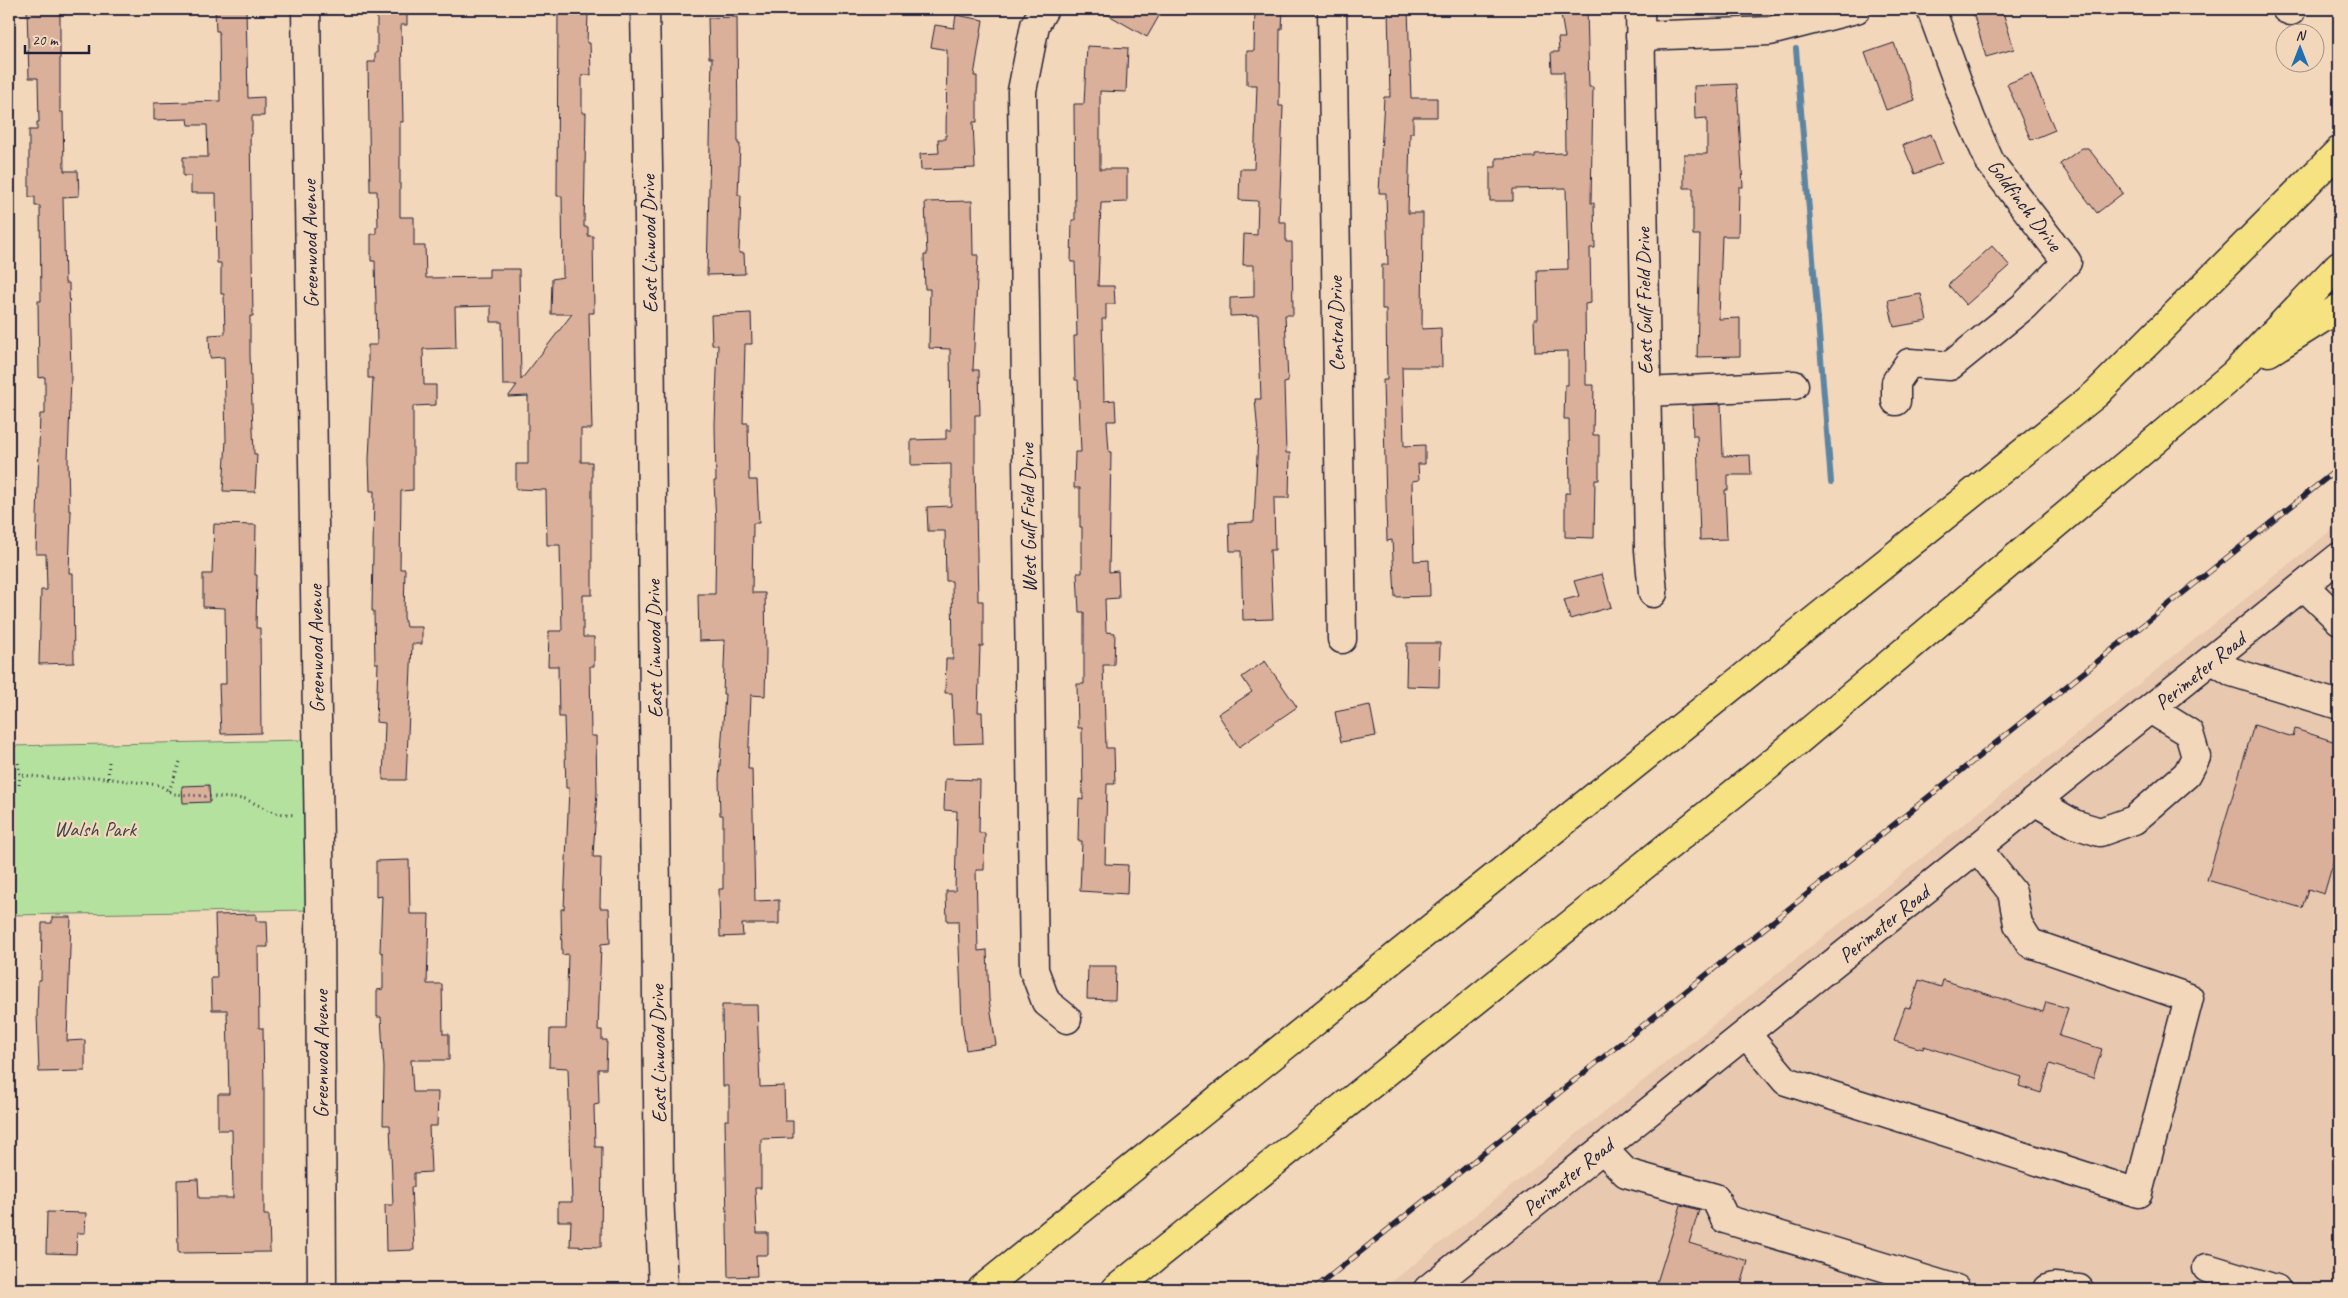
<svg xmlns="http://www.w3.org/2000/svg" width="2348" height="1298" viewBox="0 0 2348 1298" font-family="Caveat,sans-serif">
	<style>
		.built { fill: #e8c8ae }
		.green { fill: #b5e19e; stroke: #6c826c }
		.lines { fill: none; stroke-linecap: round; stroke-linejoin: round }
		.stream { stroke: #5d85a2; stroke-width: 6 }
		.building { fill: #dab09a; stroke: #22223b }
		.minor-casing { stroke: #22223b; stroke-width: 31 }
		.highway-casing { stroke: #22223b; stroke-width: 31 }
		.path { stroke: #22223b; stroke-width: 3; stroke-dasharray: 1 4; stroke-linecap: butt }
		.minor { stroke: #f3d7ba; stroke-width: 28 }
		.highway { stroke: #f7e281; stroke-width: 28 }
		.rail-casing { stroke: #22223b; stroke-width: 5.5 }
		.rail { stroke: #f3d7ba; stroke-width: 4; stroke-dasharray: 11; stroke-linecap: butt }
		.labels { text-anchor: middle; stroke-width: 4.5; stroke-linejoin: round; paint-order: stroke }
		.street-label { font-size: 21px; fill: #22223b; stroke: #f3d7ba }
		.park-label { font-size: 21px; fill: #3f484f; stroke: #f3d7ba }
	</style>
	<rect width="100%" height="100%" fill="#f3d7ba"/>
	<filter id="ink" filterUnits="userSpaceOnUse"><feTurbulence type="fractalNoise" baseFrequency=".02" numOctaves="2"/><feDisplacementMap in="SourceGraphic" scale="10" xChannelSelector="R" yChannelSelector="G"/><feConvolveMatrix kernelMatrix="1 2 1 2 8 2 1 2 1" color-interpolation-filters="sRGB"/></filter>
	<g filter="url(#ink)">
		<path class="built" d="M2339,524V1289H1383Z"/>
		<path class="green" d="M306,740L310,910L9,915V746Z"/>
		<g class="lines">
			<path class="stream" d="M1796,49L1831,482"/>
		</g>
		<path class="building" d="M27,9H60V112H63L64,171H78L79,196L63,197L65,283H69L71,377L68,460L69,511H71L69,573H73L74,663L39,664L41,590H47L46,554H36L40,414H45V377L39,378L38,301H41L40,206H35V197H29V130H37V122H39L38,78H29Z
			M215,9H246L248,98L264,97V116H252V134H250L253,316H250V355L254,454H257L255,492L223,491L226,440L224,357L210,358L209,335L225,334L224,294H221V263H217L216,193H191V176H183V157H208L207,125H189L188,119L154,120V103L220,101L219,31H216Z
			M377,9H407V25H401L403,122H400V217H414V246H425L426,278L489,277V269H519L521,380L572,314H551L552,279L563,277L562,196H557L558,9H584V11L588,12L587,43H590L591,75H582V113H586L584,227H588V236H593L594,313H589L592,429H581V462H592V595H583V637H594V666H590L591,736H596L597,792L593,857H601L600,908H609L610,943L601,944L598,1030H602V1040H607L606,1069H598L599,1104L594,1105L595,1147H602L601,1247L570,1246L571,1221H558V1202H572L568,1068L549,1067L550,1029H566L568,954L562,955L561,909H564L569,788H566L564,717H559L558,666H548L549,631H562L560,545H547L546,490L516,489V464H528V396L508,397L517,385H503L502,322H491V306L455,307L456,348L423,349L424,385H436V405L413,406V490L401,491L400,569H405L404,617L406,627H422V644H412L406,780H383L385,723L376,722L378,663H375L374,611H372L374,491H370L369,459L373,378H368V345H377L375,261H371V234H376V227H378L377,191H370L368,62H375V53H377Z
			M1098,9H1163L1147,37Z
			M1255,9H1283L1282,29H1280L1279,106H1283L1279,222H1286V242H1292L1293,315H1285L1288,382L1284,383L1286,453H1290L1289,498H1274L1275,550H1270L1273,619L1243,620L1241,551H1230L1229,523L1254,522L1258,434L1255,399H1261L1258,315L1230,316V298L1254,297V265H1243L1244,234L1257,235L1258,201L1239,200L1240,169H1254L1257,85H1247V51H1254Z
			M1388,9H1408L1411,98H1437V117H1413V133H1410L1408,213H1423L1422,329L1441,328L1442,367H1402L1404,446L1425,445V464H1418L1419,480L1412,481L1414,561L1429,560L1430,596L1395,597L1392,540L1387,541L1383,380H1387L1386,309H1382V265H1388L1386,193H1379L1384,97H1390Z
			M1560,9H1587L1589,87H1593L1591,203H1594L1595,248H1590L1591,303L1585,304L1586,385H1594L1593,435H1599V480H1595L1594,538L1565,537V493H1570L1569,419H1564L1565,385H1568V351L1535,352L1534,319H1538L1537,270L1568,269L1566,188L1513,189V201H1490V167H1496V158L1535,157V154L1565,153L1564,72H1552L1551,52H1559L1558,38H1565Z
			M1972,9H2002L2014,49L1986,57Z
			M956,15L983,20L974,76H977V122H973L975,168L921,170L920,154L939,153L938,139H946L947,50L931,47L935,25L954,28Z
			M737,17L738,144H740L738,195H741L739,253H744L745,274L707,275L712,58H709L708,18Z
			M1894,43L1915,100L1886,110L1865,53Z
			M1087,46L1128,48L1126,92L1100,91V169H1127V202L1101,203L1098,286H1114L1115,304H1106V319H1102L1104,401L1115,400L1116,421H1107L1109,452H1111L1109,572L1118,571L1119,598L1105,599L1106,632L1115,633L1114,665H1103L1106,748H1114L1115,784H1107L1105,864L1128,865L1127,894L1080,891L1082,841H1078L1079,799L1083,800L1082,728H1078L1077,684H1084V612H1079L1077,573H1082V527H1080V488H1074L1075,452H1081L1078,380H1075L1074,336H1077L1075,262H1071L1072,220H1075L1074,104H1084Z
			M2031,74L2055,130L2031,140L2007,84Z
			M1737,84L1743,187H1739L1738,236H1722L1719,319L1740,318V356L1697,357L1700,235H1693V188H1684V154H1707V118L1695,119L1694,86Z
			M1931,134L1942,163L1915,174L1903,145Z
			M2082,148H2088L2123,193L2097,213L2060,164Z
			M972,201L973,255H978L973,370H979L980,415H975V464L978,601H983V646H980L978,712H982L983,743L954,744L952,693H945L946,659H953L952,581H946L945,531H928L927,507L951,506V464L911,465V440L946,439V430H951L950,349L929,348L930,289H925L924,255H927L925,202Z
			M1992,246L2010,266L1966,305L1948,285Z
			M1921,294L1927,321L1894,327L1888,300Z
			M751,313L752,344H745L743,423H748L749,480H757L759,523H753L752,593H765L766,652L765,696L751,695L748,769H752L755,901L779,900V924H742L743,936L720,937L719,889H723V815H720L719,780L725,694H723L725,640L699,641L698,594H715L716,524L714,481H716L715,424L718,345H712L711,315Z
			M1721,404L1723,456L1750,455L1751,475H1728V490H1725L1727,539L1700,540L1697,436H1693L1692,405Z
			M214,524L256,525L255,575H257L256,628H260L261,733L221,734L219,684H226L225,608L203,607V574H212Z
			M1602,574L1611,607L1570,619L1564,600L1579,596L1574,581Z
			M1407,643H1440L1439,687L1406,686Z
			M1265,661L1297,707L1239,747L1218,714L1252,692L1242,677Z
			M1370,705L1376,736L1341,742L1335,712Z
			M2254,725L2293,737L2295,729L2339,743V843L2324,894L2308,889L2302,908L2207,880Z
			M945,779L980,780L979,833H985L984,870H976L978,951L987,950L989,999L996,1045L966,1050L962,1022L958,921H947L946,891H955L957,811L944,810Z
			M209,785L210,802L183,803L182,786Z
			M409,860L410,914H429L427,984H442L443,1034H449V1060H411L413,1092H438L437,1126H429L431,1172L414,1173V1187H411L414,1250L386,1251L385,1205H393L390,1125H383L384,1068L381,1017H377V990L383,989V953L380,952L382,896L376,897V861Z
			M256,914V921H267L268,947H258L259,1028H263L264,1089V1215H269L270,1252L178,1253L177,1180L198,1179L199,1198H233L232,1130H218V1094H229L227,1010H212L211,978H217L215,915Z
			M52,917H71L67,1041L85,1040V1071L39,1072L37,1014L38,980H41L42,923H52Z
			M1088,966H1116L1115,1000L1087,999Z
			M1919,980L1941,987L1943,980L2043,1012L2046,1002L2068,1008L2059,1036L2102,1049L2093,1078L2050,1064L2041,1093L2019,1086L2022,1077L1924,1046L1923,1049L1894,1041L1905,1007L1910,1008Z
			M722,1005H757L760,1087L784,1086L785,1121H793V1138L761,1139V1188H755L757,1233H768V1255H756L757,1276L728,1277L725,1120H729V1086H723Z
			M1681,1205L1699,1210L1689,1243L1748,1261L1740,1289H1655Z
			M47,1212L86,1213L85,1233H77L76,1254L46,1253Z"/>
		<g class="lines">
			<g class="minor-casing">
				<path id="minor" d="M306,9L320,910L322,1289
					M645,9L649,218L659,1191L663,1289
					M1044,9L1035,25L1022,91L1034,970L1046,1002L1067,1019
					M1332,9L1342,639
					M1640,9L1649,550L1653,593
					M2286,9L2291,11
					M1640,36L1770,31L1856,9
					M1646,392L1794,385
					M1896,401V382L1909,363L1950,366L2024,306L2067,262L1990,162L1971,119L1931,9
					M2304,586L2339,620
					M2213,660L2232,672L2339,705
					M2036,802L2074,824L2100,832L2134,820L2187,774L2196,757L2189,733L2152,710
					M1746,1034L1786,1081L2138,1193L2189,998L2030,943L2018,924L2012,892L1978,849
					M1603,1149L1626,1173L1715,1198L1725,1219L1956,1289
					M2207,1268L2276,1289
					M1428,1289L2339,557
					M2047,1289L2054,1287L2079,1289"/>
			</g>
			<g class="highway-casing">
				<path id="highway" d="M2269,352L2339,308
					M982,1289L2096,394L2339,151
					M1116,1289L1768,766L2234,374L2339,265"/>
			</g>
			<path class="path" d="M9,761L18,762L20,775L62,779L96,777L159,785L174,794L245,799L276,813L295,815
				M108,778L109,762
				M62,779V784
				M19,785L20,775
				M169,791L181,759"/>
			<use href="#minor" class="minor"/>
			<use href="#highway" class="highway"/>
			<g class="rail-casing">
				<path id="rail" d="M1314,1289L2339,468"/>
			</g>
			<use href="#rail" class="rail"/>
		</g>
	</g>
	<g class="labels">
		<g class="street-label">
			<text transform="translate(2025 205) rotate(53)" y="7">Goldfinch Drive</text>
			<text transform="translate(310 244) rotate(-91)" y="7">Greenwood Avenue</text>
			<text transform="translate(649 244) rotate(-91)" y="7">East Linwood Drive</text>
			<text transform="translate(1644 301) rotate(-91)" y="7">East Gulf Field Drive</text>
			<text transform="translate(1336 324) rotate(-91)" y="7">Central Drive</text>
			<text transform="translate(1028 518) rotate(-91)" y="7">West Gulf Field Drive</text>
			<text transform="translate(316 649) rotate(-91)" y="7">Greenwood Avenue</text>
			<text transform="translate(654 649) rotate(-91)" y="7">East Linwood Drive</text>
			<text transform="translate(2200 671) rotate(-39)" y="7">Perimeter Road</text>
			<text transform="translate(1884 924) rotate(-39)" y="7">Perimeter Road</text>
			<text transform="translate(321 1054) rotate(-90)" y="7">Greenwood Avenue</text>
			<text transform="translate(658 1054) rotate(-91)" y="7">East Linwood Drive</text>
			<text transform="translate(1568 1177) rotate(-39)" y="7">Perimeter Road</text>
		</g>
		<g class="park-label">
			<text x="95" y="836">Walsh Park</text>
		</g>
	</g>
	<rect width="2348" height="1298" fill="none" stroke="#f3d7ba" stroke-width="30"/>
	<rect x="15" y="15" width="2318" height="1268" fill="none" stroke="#22223b" stroke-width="2" filter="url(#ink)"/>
	<g transform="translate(2300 48)"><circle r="24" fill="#f3d7ba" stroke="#9f8f87"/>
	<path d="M0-4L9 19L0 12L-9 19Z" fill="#1f6fb2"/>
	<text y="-8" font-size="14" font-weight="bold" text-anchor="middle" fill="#22223b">N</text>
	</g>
	<path d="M25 45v8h64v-8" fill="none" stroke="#22223b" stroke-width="2.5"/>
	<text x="32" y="45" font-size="15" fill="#22223b" stroke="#f3d7ba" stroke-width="4" paint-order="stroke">20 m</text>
</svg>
